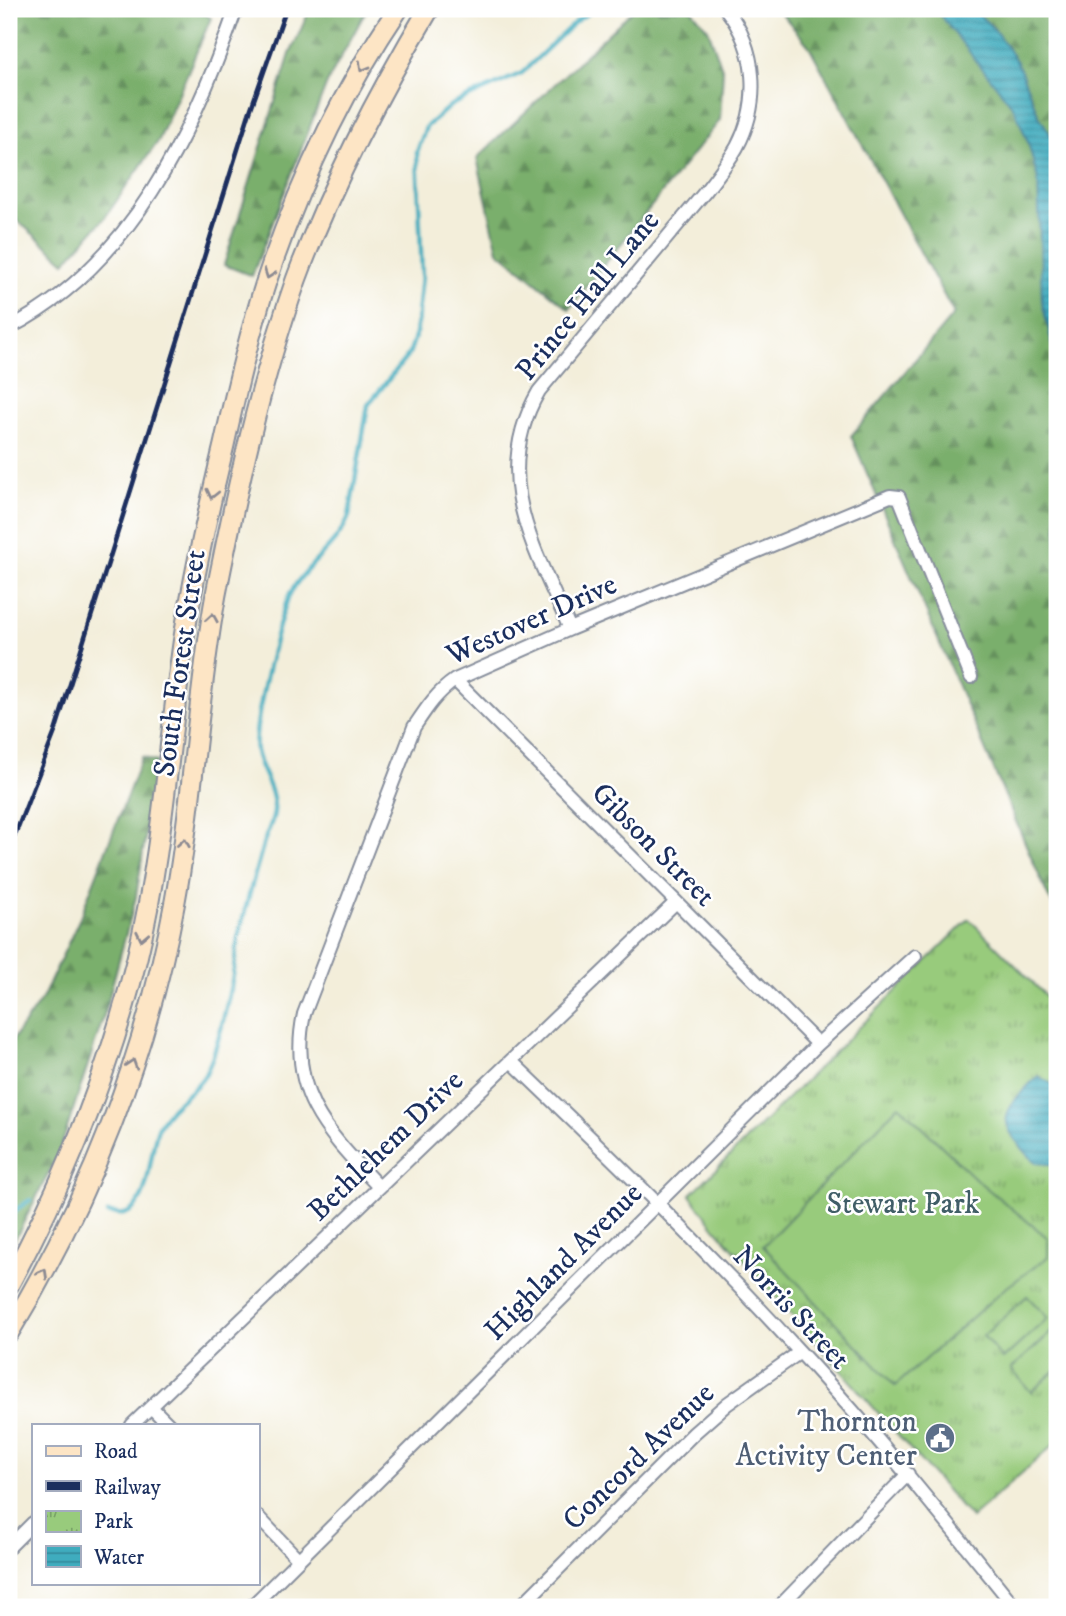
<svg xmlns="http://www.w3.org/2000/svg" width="1066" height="1616" viewBox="0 0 1066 1616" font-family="'IM FELL DW Pica',serif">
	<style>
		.forest { fill: url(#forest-firs); stroke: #4a6f65; stroke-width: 2 }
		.park { fill: url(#park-tufts); stroke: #5a7d6d; stroke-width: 2 }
		.pitch { fill: #98cb7c; stroke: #5a7d6d; stroke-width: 2 }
		.water { fill: url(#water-rules); stroke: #2d6e8e; stroke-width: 2 }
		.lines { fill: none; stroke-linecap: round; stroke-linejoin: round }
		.stream { stroke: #3facbe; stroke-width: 4.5 }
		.street-casing { stroke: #878e9c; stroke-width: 16 }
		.secondary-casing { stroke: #878e9c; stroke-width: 23 }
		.street { stroke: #fff; stroke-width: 12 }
		.secondary { stroke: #fde5c5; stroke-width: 19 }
		.rail { stroke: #1b2f5e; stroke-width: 4.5 }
		.oneway { stroke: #8c8a92 }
		.labels { text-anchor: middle; stroke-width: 5; stroke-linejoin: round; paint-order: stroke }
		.street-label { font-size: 30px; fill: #1b2f5e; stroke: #fff }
		.park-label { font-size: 30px; fill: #405e67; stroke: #fff }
		.service-label { font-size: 30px; fill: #4e5e75; stroke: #fff; text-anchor: end }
	</style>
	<defs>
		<pattern id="forest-firs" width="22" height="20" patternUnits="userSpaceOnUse" patternTransform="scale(1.75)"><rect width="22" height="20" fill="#7aaf6c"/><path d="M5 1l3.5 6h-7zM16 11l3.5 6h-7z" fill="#638f5c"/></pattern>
		<pattern id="park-tufts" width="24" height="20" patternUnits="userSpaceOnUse" patternTransform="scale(1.75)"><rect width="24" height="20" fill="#98cb7c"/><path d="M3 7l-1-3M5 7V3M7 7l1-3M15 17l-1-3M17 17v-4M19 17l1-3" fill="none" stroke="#7ba569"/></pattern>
		<pattern id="water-rules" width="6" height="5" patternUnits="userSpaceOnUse" patternTransform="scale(1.75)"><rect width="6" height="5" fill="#3facbe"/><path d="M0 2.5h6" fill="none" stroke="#348c9e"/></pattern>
	</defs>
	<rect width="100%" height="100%" fill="#fff"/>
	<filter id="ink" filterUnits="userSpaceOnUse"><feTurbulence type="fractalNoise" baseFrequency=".0143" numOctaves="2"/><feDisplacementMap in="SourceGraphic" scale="14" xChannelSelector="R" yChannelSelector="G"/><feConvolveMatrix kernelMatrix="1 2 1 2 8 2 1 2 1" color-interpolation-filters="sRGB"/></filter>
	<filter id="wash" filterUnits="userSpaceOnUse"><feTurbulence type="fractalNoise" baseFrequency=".00686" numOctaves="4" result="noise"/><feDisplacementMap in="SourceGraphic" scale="28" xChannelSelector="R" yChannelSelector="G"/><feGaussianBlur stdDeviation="1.57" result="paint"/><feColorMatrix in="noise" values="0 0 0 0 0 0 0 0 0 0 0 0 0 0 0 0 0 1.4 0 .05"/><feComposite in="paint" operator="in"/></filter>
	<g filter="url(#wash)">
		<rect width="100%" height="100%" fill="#f3eeda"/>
		<path class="forest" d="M9,9H195L211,18L159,140L104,219L65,262L9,213Z
			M310,9H367L327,83L252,276L224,265L290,54Z
			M634,9H691L708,29L723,71L720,120L569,309L498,251L477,158Z
			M778,9H1057V912L1047,894L851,436L954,314L809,46Z
			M142,757L157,762L136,897L103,1019L59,1153L9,1251V1045L43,997L79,920Z"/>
		<path class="park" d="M969,919L1057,1007V1442L971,1518L716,1229L690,1195Z"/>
		<path class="pitch" d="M899,1105L978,1181L1048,1238V1257L1003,1290L895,1386L763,1246Z
			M1027,1296L1048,1318L1003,1359L983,1336Z
			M1055,1329L1057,1369L1031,1392L1011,1369Z"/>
		<path class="water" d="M935,9H973L994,29L1017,62L1039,116L1057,145V364L1042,302L1038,179L1028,142L1014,108Z
			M1038,1076L1057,1087V1165L1036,1163C996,1122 997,1115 1038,1076Z"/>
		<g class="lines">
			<path class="stream" d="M108,1213C113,1213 120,1215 124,1214C153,1206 148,1146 160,1124C171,1103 198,1090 206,1073C218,1048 227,1004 233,976C235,962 236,948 239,934C247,903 255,872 264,842C267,832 273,822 274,812C276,789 260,773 256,751C252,727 277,627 287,601C300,567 336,550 349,516L368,405L409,354L416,334L422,276L417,152L426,127L451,105L522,73L575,22L594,9
				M9,1220L17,1209L30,1200"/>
		</g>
	</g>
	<g filter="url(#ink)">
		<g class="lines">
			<g class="street-casing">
				<path id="street" d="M9,328C131,265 193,132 236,9
					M570,629C535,548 489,477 539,391L705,192C716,177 728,163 737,147C761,102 757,49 726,9
					M455,680L818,1044
					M511,1061C609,1155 707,1250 799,1351C875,1433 945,1520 1015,1607
					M379,1187C329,1134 287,1094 304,1014L414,727C426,709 436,693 455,680L570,629L890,496L899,497L971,677
					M151,1407L169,1425
					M132,1425L675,903
					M257,1516L298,1559
					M9,1547L33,1523
					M251,1607L818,1044L915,956
					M520,1607L694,1433L727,1404L800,1352
					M779,1607L908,1474"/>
			</g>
			<g class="secondary-casing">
				<path id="secondary" d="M9,1284C65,1181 109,1072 137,958C162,855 168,749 183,644C193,577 208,511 224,445C236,390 249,335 266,282C298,186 342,92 398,9
					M9,1332C89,1201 147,1053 175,901C194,799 197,695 216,594C237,488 260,382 296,280C331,185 377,96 429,9"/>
			</g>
			<use href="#street" class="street"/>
			<use href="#secondary" class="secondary"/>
			<path class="rail" d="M9,850L55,732L249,114L286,9"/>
		</g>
		<defs><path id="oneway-chevron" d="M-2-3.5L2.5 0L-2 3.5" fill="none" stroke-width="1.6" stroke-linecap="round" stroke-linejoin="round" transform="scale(1.75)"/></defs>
		<g class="oneway">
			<use href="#oneway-chevron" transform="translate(363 67) rotate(120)"/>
			<use href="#oneway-chevron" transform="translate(269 274) rotate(110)"/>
			<use href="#oneway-chevron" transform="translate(212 494) rotate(103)"/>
			<use href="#oneway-chevron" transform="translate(212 618) rotate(-81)"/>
			<use href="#oneway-chevron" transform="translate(184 843) rotate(-81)"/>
			<use href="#oneway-chevron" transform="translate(142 936) rotate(102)"/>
			<use href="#oneway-chevron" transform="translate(132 1064) rotate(-72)"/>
			<use href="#oneway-chevron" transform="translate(43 1273) rotate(-61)"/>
		</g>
	</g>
	<defs>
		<g id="civic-disc" transform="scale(1.575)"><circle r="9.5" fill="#5c6f8a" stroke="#fff"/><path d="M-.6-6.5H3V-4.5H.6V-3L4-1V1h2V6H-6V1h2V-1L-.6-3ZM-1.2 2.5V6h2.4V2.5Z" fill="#fff"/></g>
	</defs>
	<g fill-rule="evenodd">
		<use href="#civic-disc" x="940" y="1438"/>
	</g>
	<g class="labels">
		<g class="street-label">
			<text transform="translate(587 295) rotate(-51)" y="10">Prince Hall Lane</text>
			<text transform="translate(531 619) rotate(-24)" y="10">Westover Drive</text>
			<text transform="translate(179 663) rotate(-82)" y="10">South Forest Street</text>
			<text transform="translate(654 844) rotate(45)" y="10">Gibson Street</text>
			<text transform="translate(385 1145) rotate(-44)" y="10">Bethlehem Drive</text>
			<text transform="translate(563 1261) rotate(-45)" y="10">Highland Avenue</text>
			<text transform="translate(792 1307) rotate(47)" y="10">Norris Street</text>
			<text transform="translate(638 1456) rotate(-44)" y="10">Concord Avenue</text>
		</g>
		<g class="park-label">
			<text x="903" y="1213">Stewart Park</text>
		</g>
		<g class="service-label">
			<text x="917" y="1431">Thornton<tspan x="917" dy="34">Activity Center</tspan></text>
		</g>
	</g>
	<rect width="1066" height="1616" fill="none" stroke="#fff" stroke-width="35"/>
	<rect x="32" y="1424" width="228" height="161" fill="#ffffff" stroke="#a4acbf" stroke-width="2"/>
	<rect x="46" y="1446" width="35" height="10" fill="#fde5c5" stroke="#a4acbf" stroke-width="2"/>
	<text x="94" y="1458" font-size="21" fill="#1b2f5e">Road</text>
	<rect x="46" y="1481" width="35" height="10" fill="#1b2f5e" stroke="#a4acbf" stroke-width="2"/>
	<text x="94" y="1494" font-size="21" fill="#1b2f5e">Railway</text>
	<rect x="46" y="1511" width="35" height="21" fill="url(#park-tufts)" stroke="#a4acbf" stroke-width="2"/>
	<text x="94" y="1528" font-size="21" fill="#1b2f5e">Park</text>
	<rect x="46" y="1546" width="35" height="21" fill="url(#water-rules)" stroke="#a4acbf" stroke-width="2"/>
	<text x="94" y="1564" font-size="21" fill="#1b2f5e">Water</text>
</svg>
